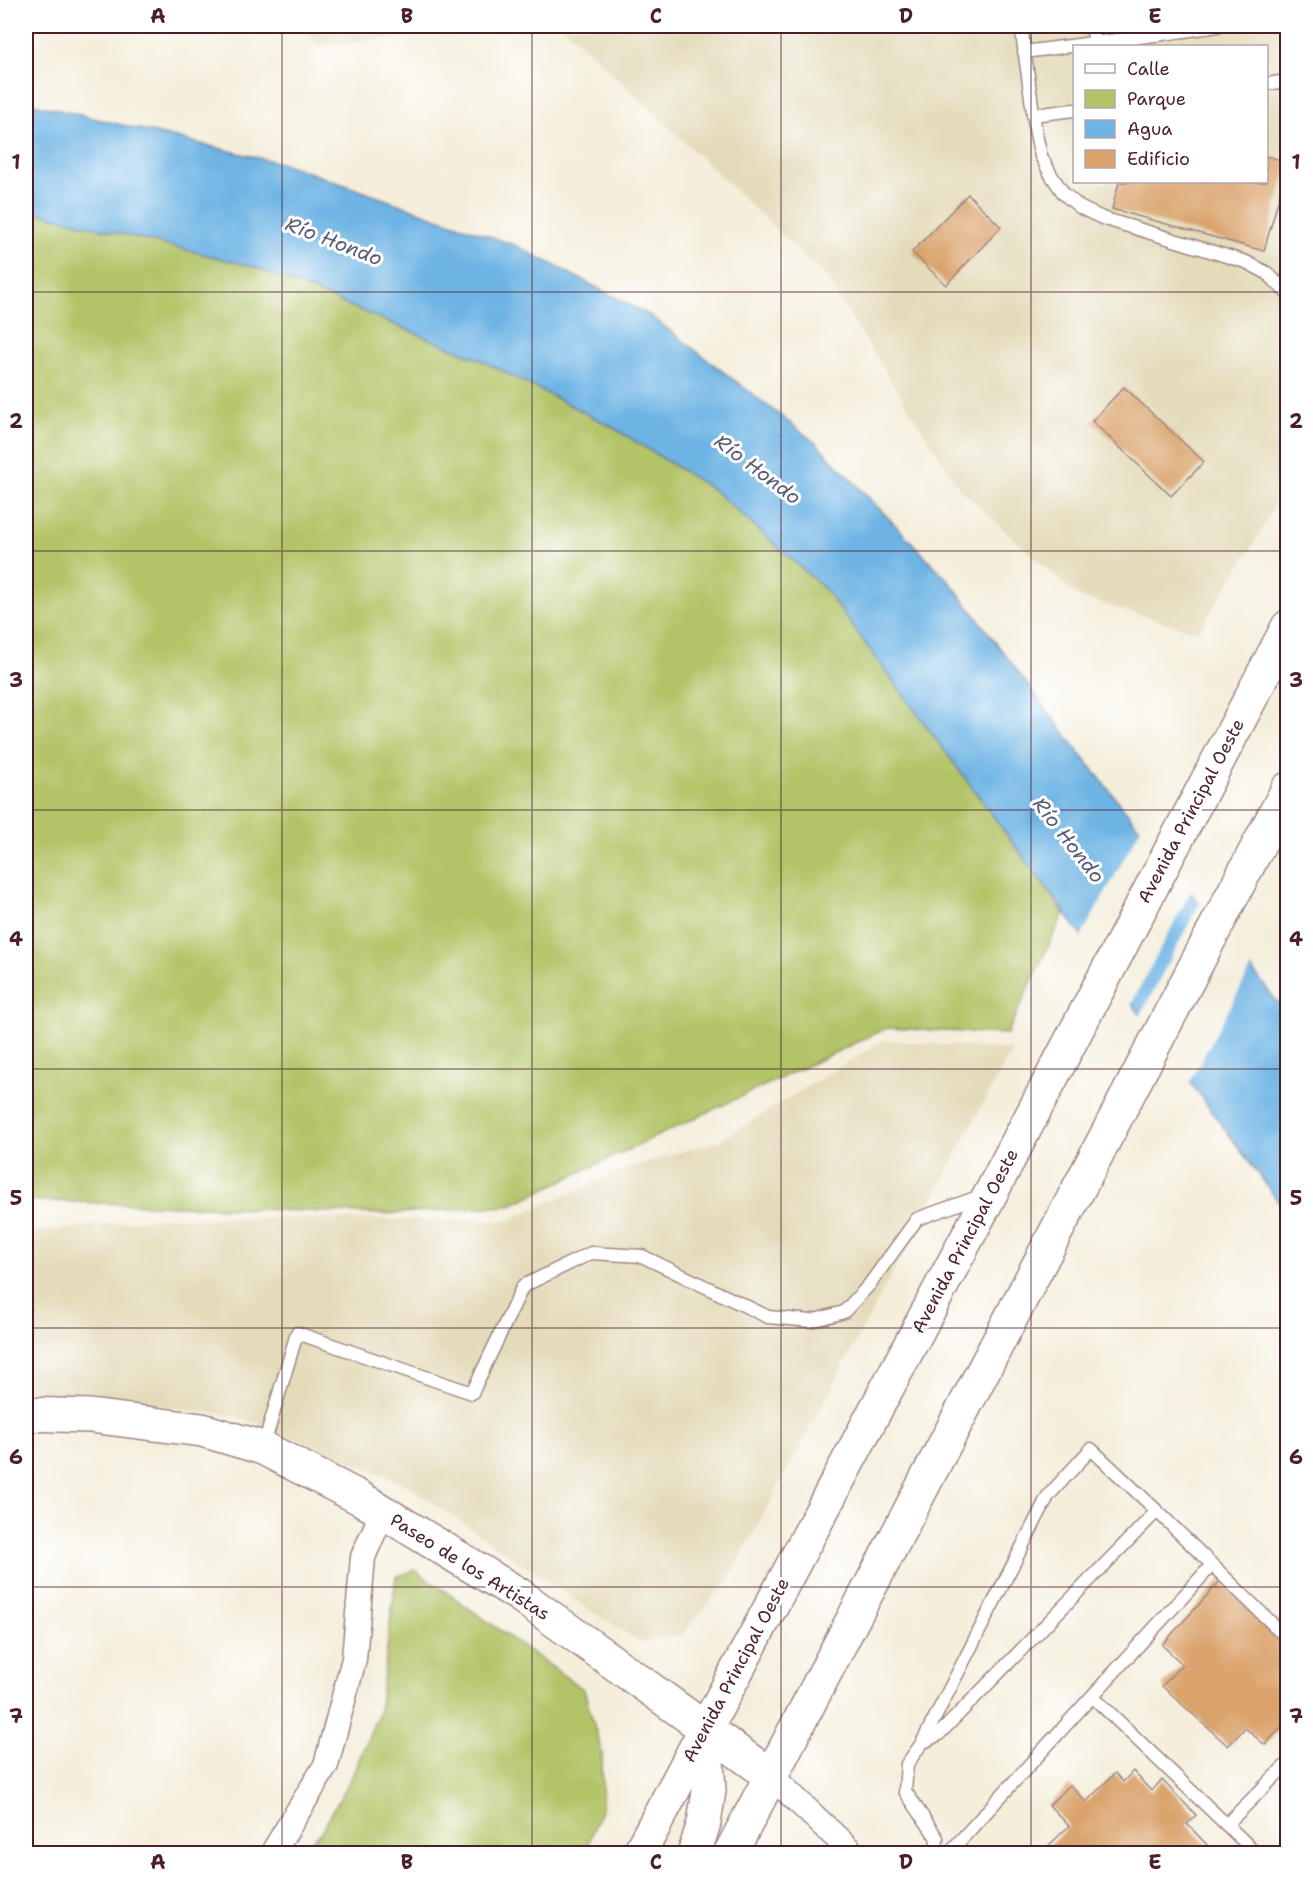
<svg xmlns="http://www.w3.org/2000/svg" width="1313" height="1879" viewBox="0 0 1313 1879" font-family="'Shantell Sans',sans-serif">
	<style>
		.built { fill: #e4dbba; fill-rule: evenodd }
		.green { fill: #b3c468; stroke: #7e724a; stroke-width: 1.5 }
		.water { fill: #6db4e4; stroke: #5c6a88; stroke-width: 1.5 }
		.pier { fill: #f4eedb }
		.building { fill: #daa36c }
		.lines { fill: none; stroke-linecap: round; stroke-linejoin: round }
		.lane-casing { stroke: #9f8683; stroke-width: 15 }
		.street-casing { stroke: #9f8683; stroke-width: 27 }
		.secondary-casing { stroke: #9f8683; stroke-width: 36 }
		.highway-casing { stroke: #9f8683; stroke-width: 36 }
		.lane { stroke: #fff; stroke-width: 12 }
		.street { stroke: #fff; stroke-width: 24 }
		.secondary { stroke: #fff; stroke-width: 33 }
		.highway { stroke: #fff; stroke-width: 33 }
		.grid { fill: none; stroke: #4a1f2b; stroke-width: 1.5; stroke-opacity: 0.55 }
		.labels { text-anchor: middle; stroke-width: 6; stroke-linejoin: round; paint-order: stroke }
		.street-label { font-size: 18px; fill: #4a1f2b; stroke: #fff }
		.water-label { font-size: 20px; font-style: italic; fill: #585b75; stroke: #fff }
		.neatline { fill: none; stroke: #4a1f2b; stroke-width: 2 }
		.grid-label { font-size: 20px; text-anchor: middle; font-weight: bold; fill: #4a1f2b }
	</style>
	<rect width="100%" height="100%" fill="#fff"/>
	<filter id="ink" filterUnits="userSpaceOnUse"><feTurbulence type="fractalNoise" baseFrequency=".0167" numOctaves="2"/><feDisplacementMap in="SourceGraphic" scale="12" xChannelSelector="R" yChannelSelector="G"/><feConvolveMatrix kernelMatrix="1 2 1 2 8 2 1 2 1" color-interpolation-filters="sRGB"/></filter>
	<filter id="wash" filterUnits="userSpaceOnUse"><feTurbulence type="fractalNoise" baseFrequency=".008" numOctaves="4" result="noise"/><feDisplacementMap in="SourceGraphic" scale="24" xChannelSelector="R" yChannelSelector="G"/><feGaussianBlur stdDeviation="1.35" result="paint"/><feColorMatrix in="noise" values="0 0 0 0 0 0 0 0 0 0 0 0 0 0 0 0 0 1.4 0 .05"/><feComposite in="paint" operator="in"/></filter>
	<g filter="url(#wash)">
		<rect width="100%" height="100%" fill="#f4eedb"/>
		<path class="built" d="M300,26H510L319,46Z
			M563,26H1287V480L1258,537L1198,632L1077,596L959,488L825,276ZM1074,46H1266V182H1074Z
			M884,1040L1012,1050L729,1579L683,1634L640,1642L582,1605L407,1485L237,1416L26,1390V1233L166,1217L507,1221L623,1169L719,1141Z"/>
		<path class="green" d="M26,211L34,212L255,267L481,360L609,425L714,490L825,589L1064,912L1007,1034L887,1028L508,1206L383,1214L26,1200Z
			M415,1570L584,1690L602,1753V1807L585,1853H298L320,1833L351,1779L379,1712L396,1577Z"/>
		<path class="water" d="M26,102L288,165L517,246L649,315L816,443L949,581L1075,747L1287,1014V1213L825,589L714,490L609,425L481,360L255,267L34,212L26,211Z"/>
		<path class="pier" d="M1142,826L1192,889L1130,1006L1080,939Z
			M1201,901L1253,965L1188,1085L1139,1018Z"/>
		<g id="blocks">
			<path class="building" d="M1266,156L1288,162V165L1264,251L1112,209L1119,182H1266Z
				M968,194L1001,227L946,285L912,252Z
				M1124,387L1204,462L1171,496L1092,421Z
				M1220,1581L1288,1644V1720L1265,1745L1245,1728L1228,1746L1162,1686L1182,1664L1162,1645Z
				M1133,1771L1151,1791L1162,1780L1196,1815L1187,1824L1211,1849L1206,1854H1040L1069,1826L1049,1805L1070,1785L1086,1802L1115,1773L1123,1782Z"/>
		</g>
	</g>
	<g filter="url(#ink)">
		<use href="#blocks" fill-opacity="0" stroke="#9f8683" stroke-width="1.5"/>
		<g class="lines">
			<g class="lane-casing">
				<path id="lane" d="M1021,26L1036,134L1041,156L1051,175L1064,194L1081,208L1102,218L1246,262L1267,273L1288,294
					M1092,26L1095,43
					M1170,33L1217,26
					M1024,52L1170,33L1169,26
					M1266,84L1288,81
					M1033,115L1074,110
					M1285,290L1288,275
					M263,1448L297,1333L472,1393L523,1286L591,1253L642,1256L768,1317L811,1321L844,1312L869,1285L917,1219L981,1196
					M1093,1697L1257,1854
					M922,1743L939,1734L1157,1511
					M1227,1824L1284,1767L1288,1770
					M936,1854L937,1838L905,1791L907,1764L922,1743L1048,1496L1091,1449L1157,1511L1288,1639
					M948,1854L1212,1565"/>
			</g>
			<g class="street-casing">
				<path id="street" d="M770,1775L854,1854
					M272,1854L326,1765L354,1659L363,1557L383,1511"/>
			</g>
			<g class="secondary-casing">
				<path id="secondary" d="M26,1414L90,1416L202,1430L263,1448L360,1498L518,1594L770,1775
					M639,1854L991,1193L1288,627
					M730,1854L1288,789"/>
			</g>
			<g class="highway-casing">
				<path id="highway" d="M694,1854L704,1823L709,1791L705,1728"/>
			</g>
			<use href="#lane" class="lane"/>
			<use href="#street" class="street"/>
			<use href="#secondary" class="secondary"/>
			<use href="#highway" class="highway"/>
		</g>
	</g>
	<path class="grid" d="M282,26V1854M532,26V1854M781,26V1854M1031,26V1854M26,292H1288M26,551H1288M26,810H1288M26,1069H1288M26,1328H1288M26,1587H1288"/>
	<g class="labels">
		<g class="street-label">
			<text transform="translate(1191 811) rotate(-62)" y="6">Avenida Principal Oeste</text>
			<text transform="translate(965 1241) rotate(-62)" y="6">Avenida Principal Oeste</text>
			<text transform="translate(470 1567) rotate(32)" y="6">Paseo de los Artistas</text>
			<text transform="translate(736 1670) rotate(-62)" y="6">Avenida Principal Oeste</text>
		</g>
		<g class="water-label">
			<text transform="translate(334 241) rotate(21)" y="7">Río Hondo</text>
			<text transform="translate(758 469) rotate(37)" y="7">Río Hondo</text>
			<text transform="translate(1069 840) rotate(52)" y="7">Río Hondo</text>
		</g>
	</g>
	<rect width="1313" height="1879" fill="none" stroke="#fff" stroke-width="66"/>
	<rect x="1073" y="45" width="195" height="138" fill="#ffffff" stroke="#b7a5aa" stroke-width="1.5"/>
	<rect x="1085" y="64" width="30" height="9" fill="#ffffff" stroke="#b7a5aa" stroke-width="1.5"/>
	<text x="1127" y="75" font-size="18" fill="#4a1f2b">Calle</text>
	<rect x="1085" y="90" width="30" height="18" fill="#b3c468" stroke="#b7a5aa" stroke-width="1.5"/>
	<text x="1127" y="105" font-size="18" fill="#4a1f2b">Parque</text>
	<rect x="1085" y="120" width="30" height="18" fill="#6db4e4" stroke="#b7a5aa" stroke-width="1.5"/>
	<text x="1127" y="135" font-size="18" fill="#4a1f2b">Agua</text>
	<rect x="1085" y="150" width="30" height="18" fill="#daa36c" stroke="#b7a5aa" stroke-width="1.5"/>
	<text x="1127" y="165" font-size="18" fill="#4a1f2b">Edificio</text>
	<rect x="33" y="33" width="1247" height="1813" class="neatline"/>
	<g class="grid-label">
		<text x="158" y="23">A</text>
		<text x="407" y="23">B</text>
		<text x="656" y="23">C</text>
		<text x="906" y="23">D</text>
		<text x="1155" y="23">E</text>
		<text x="16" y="169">1</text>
		<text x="1296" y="169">1</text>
		<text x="16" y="428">2</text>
		<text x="1296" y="428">2</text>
		<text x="16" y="687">3</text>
		<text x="1296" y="687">3</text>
		<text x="16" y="946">4</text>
		<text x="1296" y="946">4</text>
		<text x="16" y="1205">5</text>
		<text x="1296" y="1205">5</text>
		<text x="16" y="1464">6</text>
		<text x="1296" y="1464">6</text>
		<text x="16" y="1723">7</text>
		<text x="1296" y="1723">7</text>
		<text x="158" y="1869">A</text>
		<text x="407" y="1869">B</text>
		<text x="656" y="1869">C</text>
		<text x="906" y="1869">D</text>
		<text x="1155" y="1869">E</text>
	</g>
</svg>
